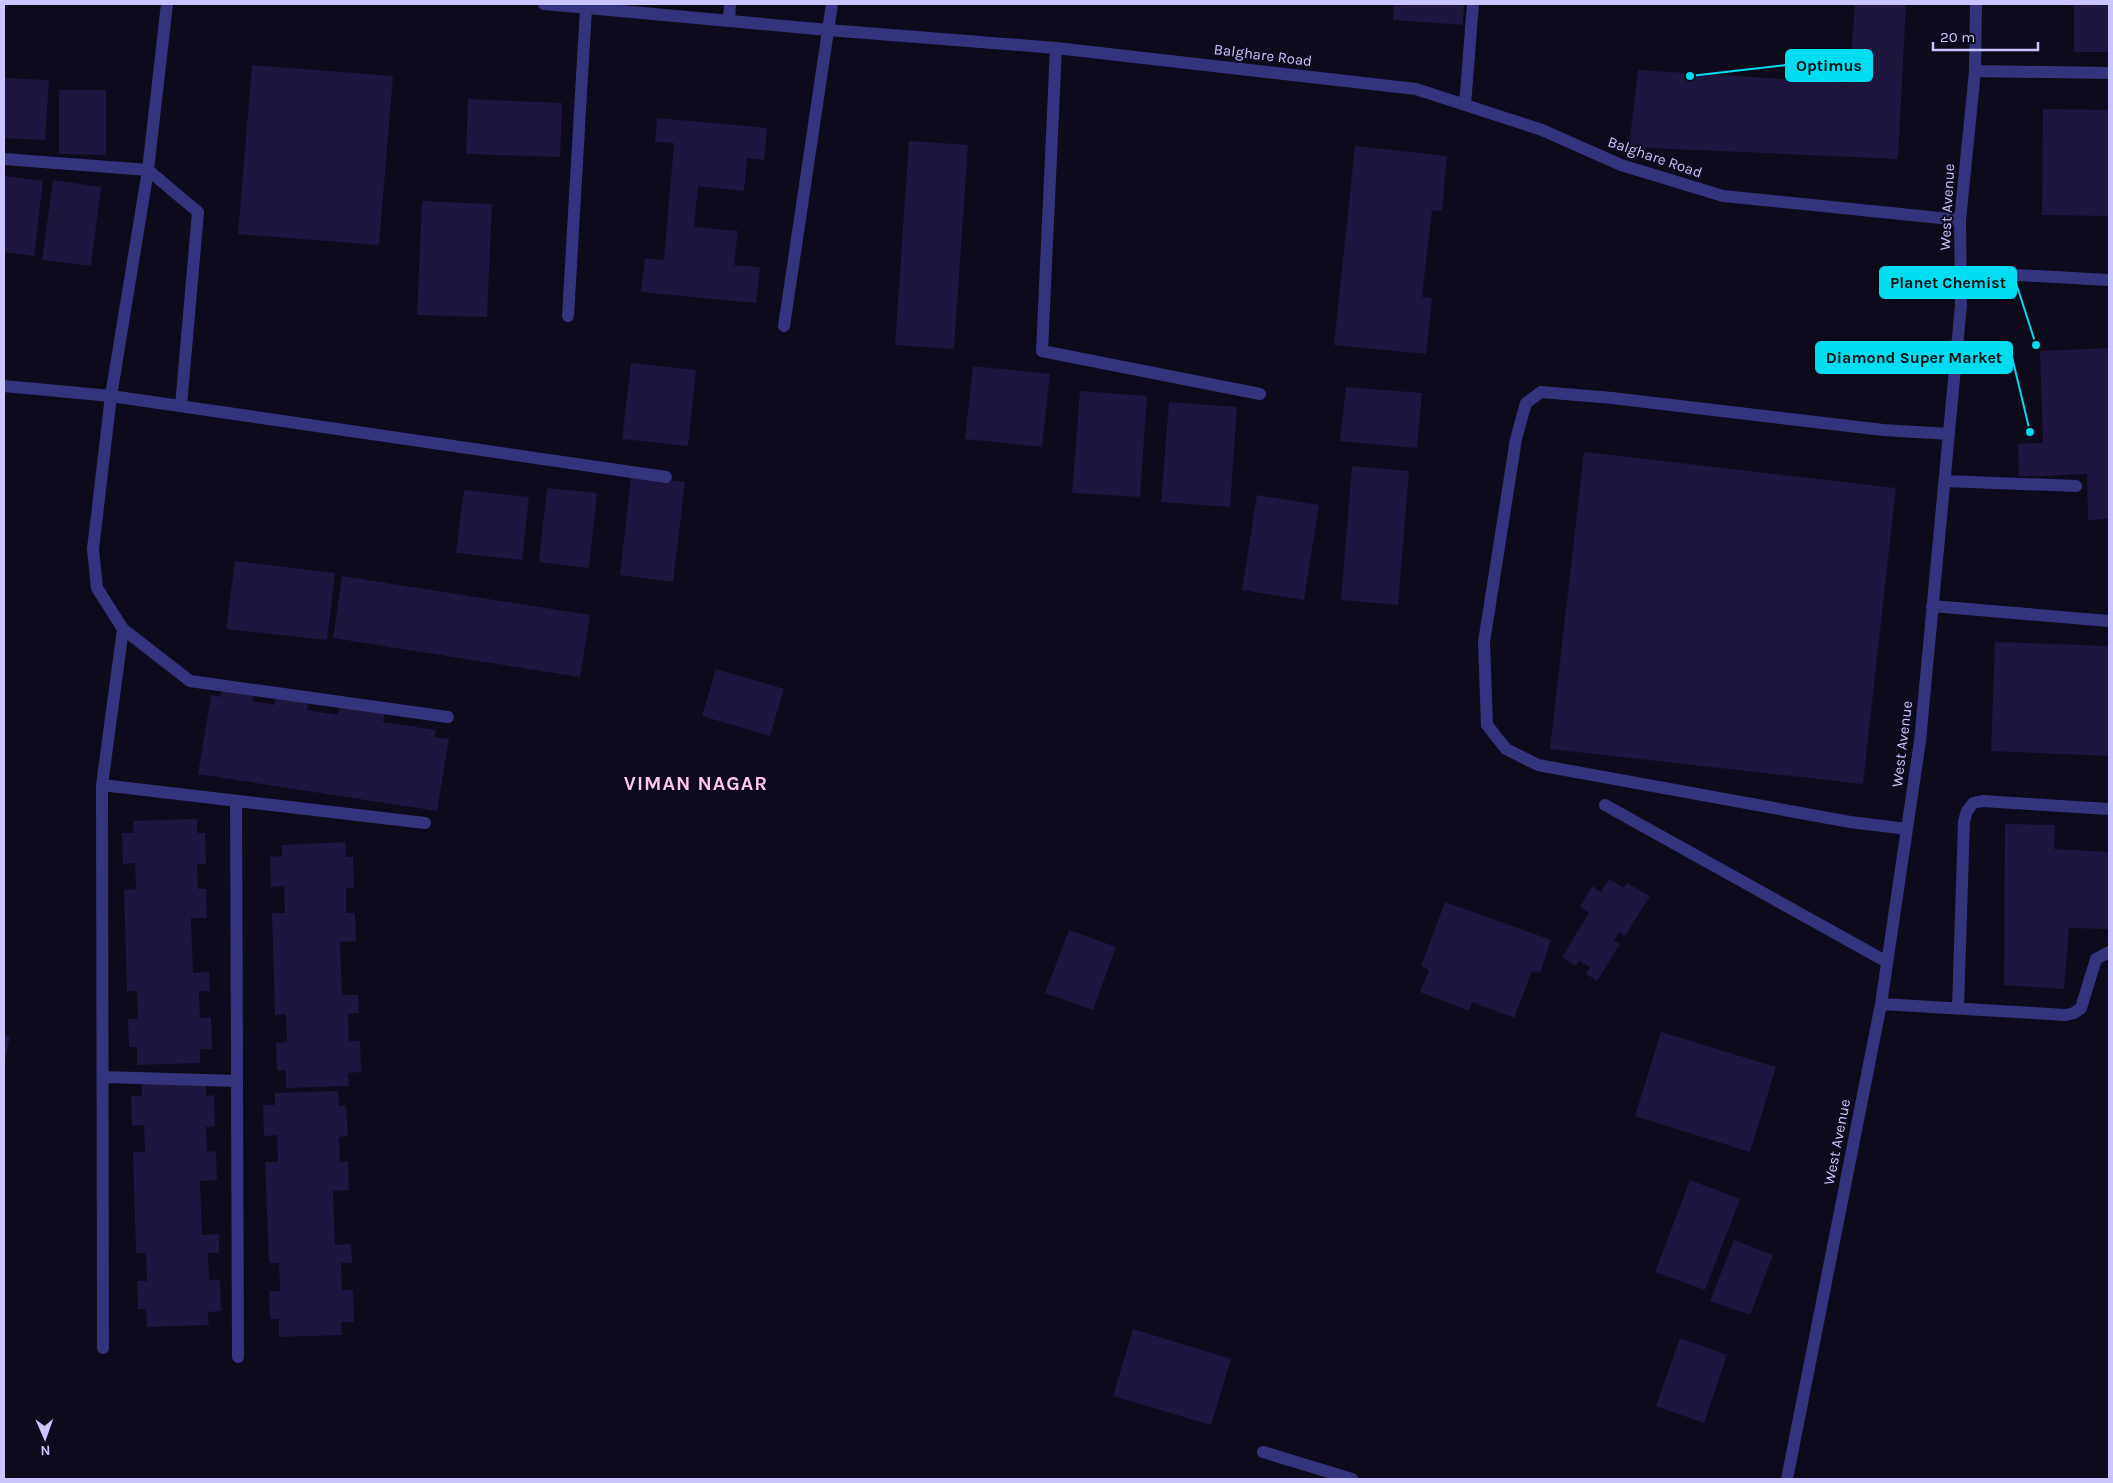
<svg xmlns="http://www.w3.org/2000/svg" width="2113" height="1483" viewBox="0 0 2113 1483" font-family="Karla,sans-serif">
	<style>
		.building { fill: #1d153d }
		.lines { fill: none; stroke-linecap: round; stroke-linejoin: round }
		.minor { stroke: #34337d; stroke-width: 12 }
		.labels { text-anchor: middle; stroke-width: 4; stroke-linejoin: round; paint-order: stroke }
		.street-label { font-size: 15px; fill: #cac5ff; stroke: #0d0a1c }
		.district-label { font-size: 20px; font-weight: bold; letter-spacing: 1px; fill: #ffc7ec; stroke: #0d0a1c }
		.leader { fill: none; stroke: #00dcf0; stroke-width: 2 }
		.callout-dot { fill: #00dcf0; stroke: #0d0a1c; stroke-width: 2 }
		.callout { fill: #00dcf0; stroke: #00dcf0; stroke-width: 2 }
		.callout-label { font-size: 16px; text-anchor: middle; font-weight: bold; fill: #111 }
	</style>
	<rect width="100%" height="100%" fill="#0d0a1c"/>
	<path class="building" d="M1394,4H1464L1463,25L1393,20Z
		M1855,4H1906L1898,159L1629,147L1638,70L1849,83Z
		M2074,4H2109V52H2074Z
		M252,65L393,76L379,245L238,234Z
		M4,78L49,80L45,140L4,138Z
		M59,90H106V155L59,154Z
		M468,99L562,103L560,157L466,154Z
		M2043,109L2109,110V216L2042,215Z
		M657,118L767,128L764,160L747,158L744,191L698,186L694,227L738,231L734,265L760,267L756,303L641,292L645,258L664,260L674,143L655,142Z
		M909,141L968,145L954,349L895,345Z
		M1355,146L1447,156L1442,211L1432,210L1422,297L1432,298L1426,354L1334,345Z
		M4,176L43,181L34,256L4,252Z
		M53,180L101,187L91,266L42,260Z
		M422,201L492,204L487,317L417,315Z
		M2109,348V519L2088,520L2087,474L2019,477L2018,444L2043,443L2040,351Z
		M631,363L696,370L688,446L622,439Z
		M973,366L1050,374L1042,447L965,439Z
		M1346,387L1422,393L1417,448L1340,441Z
		M1080,391L1147,396L1140,497L1072,493Z
		M1169,402L1237,407L1230,507L1161,502Z
		M1584,452L1896,488L1863,784L1550,749Z
		M1352,466L1409,471L1398,605L1341,600Z
		M631,476L685,482L673,582L620,575Z
		M547,488L597,493L589,568L539,562Z
		M464,490L529,497L522,560L456,553Z
		M1257,495L1319,505L1304,600L1242,590Z
		M235,561L335,573L327,640L226,629Z
		M342,576L590,615L580,677L333,638Z
		M1995,642L2109,646V756L1991,751Z
		M716,669L784,689L770,736L702,716Z
		M222,687L254,692L253,701L274,705L276,696L308,701L307,710L338,715L340,704L385,711L383,722L436,730L434,737L449,739L437,811L198,774L211,695L220,697Z
		M197,819V833H205L206,864H197L198,889H206L207,918H191L193,973L209,972L210,991H199L200,1018L211,1017L212,1049H200V1063L137,1065V1047H129L128,1019H138L137,991H127L124,890L136,889L135,863L123,864L122,833H134L133,821Z
		M2005,824L2055,825L2054,849L2109,852V929L2069,928L2064,989L2004,985Z
		M345,842L346,857H353L354,888H346V913H355L356,941L340,942L342,995H358L359,1013L348,1014L349,1041H360L361,1072L348,1073L349,1086L286,1088V1070L277,1071L276,1043L287,1042L286,1014L275,1015L272,913H285L284,886L271,887L270,857L282,856V845Z
		M1609,879L1624,888L1627,883L1650,896L1625,936L1619,932L1614,940L1620,944L1597,981L1586,974L1590,967L1579,961L1576,966L1562,957L1589,913L1580,907L1592,886L1601,892Z
		M1445,902L1551,940L1540,973L1532,971L1514,1018L1472,1002L1469,1011L1420,992L1429,970L1421,966Z
		M1069,930L1116,947L1093,1010L1045,993Z
		M1661,1032L1776,1067L1750,1152L1635,1116Z
		M4,1035L10,1036L5,1063H4Z
		M206,1081V1096L214,1095L215,1126L206,1127L207,1152L216,1151L217,1180L200,1181L202,1235L219,1234V1253H208L209,1280H220L221,1311L208,1312L209,1325L147,1327L146,1309H138L137,1281H147L146,1253H136L133,1152H145L144,1125L132,1126L131,1096H142V1083Z
		M338,1091L339,1106L346,1105L348,1136L339,1137L340,1162L348,1161L349,1190L333,1191L335,1245L351,1244L352,1263H341L342,1290H353L354,1322H341L342,1335L279,1337V1319H270L269,1291H280L279,1263H269L265,1162H278L277,1135L264,1136L263,1105H275V1093Z
		M1690,1180L1740,1199L1705,1290L1655,1272Z
		M1734,1240L1773,1255L1750,1315L1710,1301Z
		M1133,1329L1231,1359L1211,1425L1113,1396Z
		M1680,1338L1727,1355L1704,1423L1656,1406Z"/>
	<g class="lines">
		<path class="minor" d="M167,4L148,170L111,396L93,549L97,588L123,629L190,681L448,717
			M544,4L828,30L1056,48L1416,89L1542,130L1621,165L1723,196L1960,220
			M729,21L730,4
			M1056,48L1042,351L1260,394
			M1975,71L2109,73
			M1465,105L1473,4
			M4,159L148,170L198,212L181,406
			M1960,272L2109,280
			M568,316L586,8
			M784,326L832,4
			M4,386L111,396L666,477
			M1945,481L2076,486
			M1932,606L2109,621
			M123,629L102,785L425,823
			M102,785L103,1348
			M236,801L238,1357
			M1605,805L1887,962
			M1907,829L1850,822L1538,765L1506,749L1487,725L1484,642L1516,439L1526,403L1541,392L1612,398L1883,430L1949,434
			M1881,1004L2066,1015L2074,1013L2081,1008L2096,959L2109,952
			M1958,1008L1964,821L1967,811L1973,803L1982,801L2109,809
			M103,1077L237,1081
			M1263,1452L1352,1479
			M1787,1479L1881,1004L1920,741L1961,305L1960,220L1975,71L1976,4"/>
	</g>
	<g class="labels">
		<g class="street-label">
			<text transform="translate(1263 55) rotate(7)" y="5">Balghare Road</text>
			<text transform="translate(1655 157) rotate(19)" y="5">Balghare Road</text>
			<text transform="translate(1947 207) rotate(-87)" y="5">West Avenue</text>
			<text transform="translate(1902 744) rotate(-83)" y="5">West Avenue</text>
			<text transform="translate(1837 1142) rotate(-79)" y="5">West Avenue</text>
		</g>
		<g class="district-label">
			<text x="696" y="790">VIMAN NAGAR</text>
		</g>
	</g>
	<path class="leader" d="M1690 76L1786 65M2036 345L2016 283M2030 432L2012 357"/>
	<g class="callout-dot">
		<circle cx="1690" cy="76" r="5"/>
		<circle cx="2036" cy="345" r="5"/>
		<circle cx="2030" cy="432" r="5"/>
	</g>
	<g class="callout">
		<rect x="1786" y="50" width="86" height="31" rx="5"/>
		<rect x="1880" y="267" width="136" height="31" rx="5"/>
		<rect x="1816" y="342" width="196" height="31" rx="5"/>
	</g>
	<g class="callout-label">
		<text x="1829" y="71">Optimus</text>
		<text x="1948" y="288">Planet Chemist</text>
		<text x="1914" y="363">Diamond Super Market</text>
	</g>
	<rect width="2113" height="1483" fill="none" stroke="#cac5ff" stroke-width="10"/>
	<g transform="translate(45 1438) rotate(178)" stroke="#0d0a1c" stroke-width="4" paint-order="stroke">
	<path d="M0-4L9 19L0 12L-9 19Z" fill="#cac5ff"/>
	<text y="-8" font-size="14" font-weight="bold" text-anchor="middle" fill="#cac5ff">N</text>
	</g>
	<path d="M1933 42v8h105v-8" fill="none" stroke="#cac5ff" stroke-width="2.5"/>
	<text x="1940" y="42" font-size="15" fill="#cac5ff" stroke="#0d0a1c" stroke-width="4" paint-order="stroke">20 m</text>
</svg>
